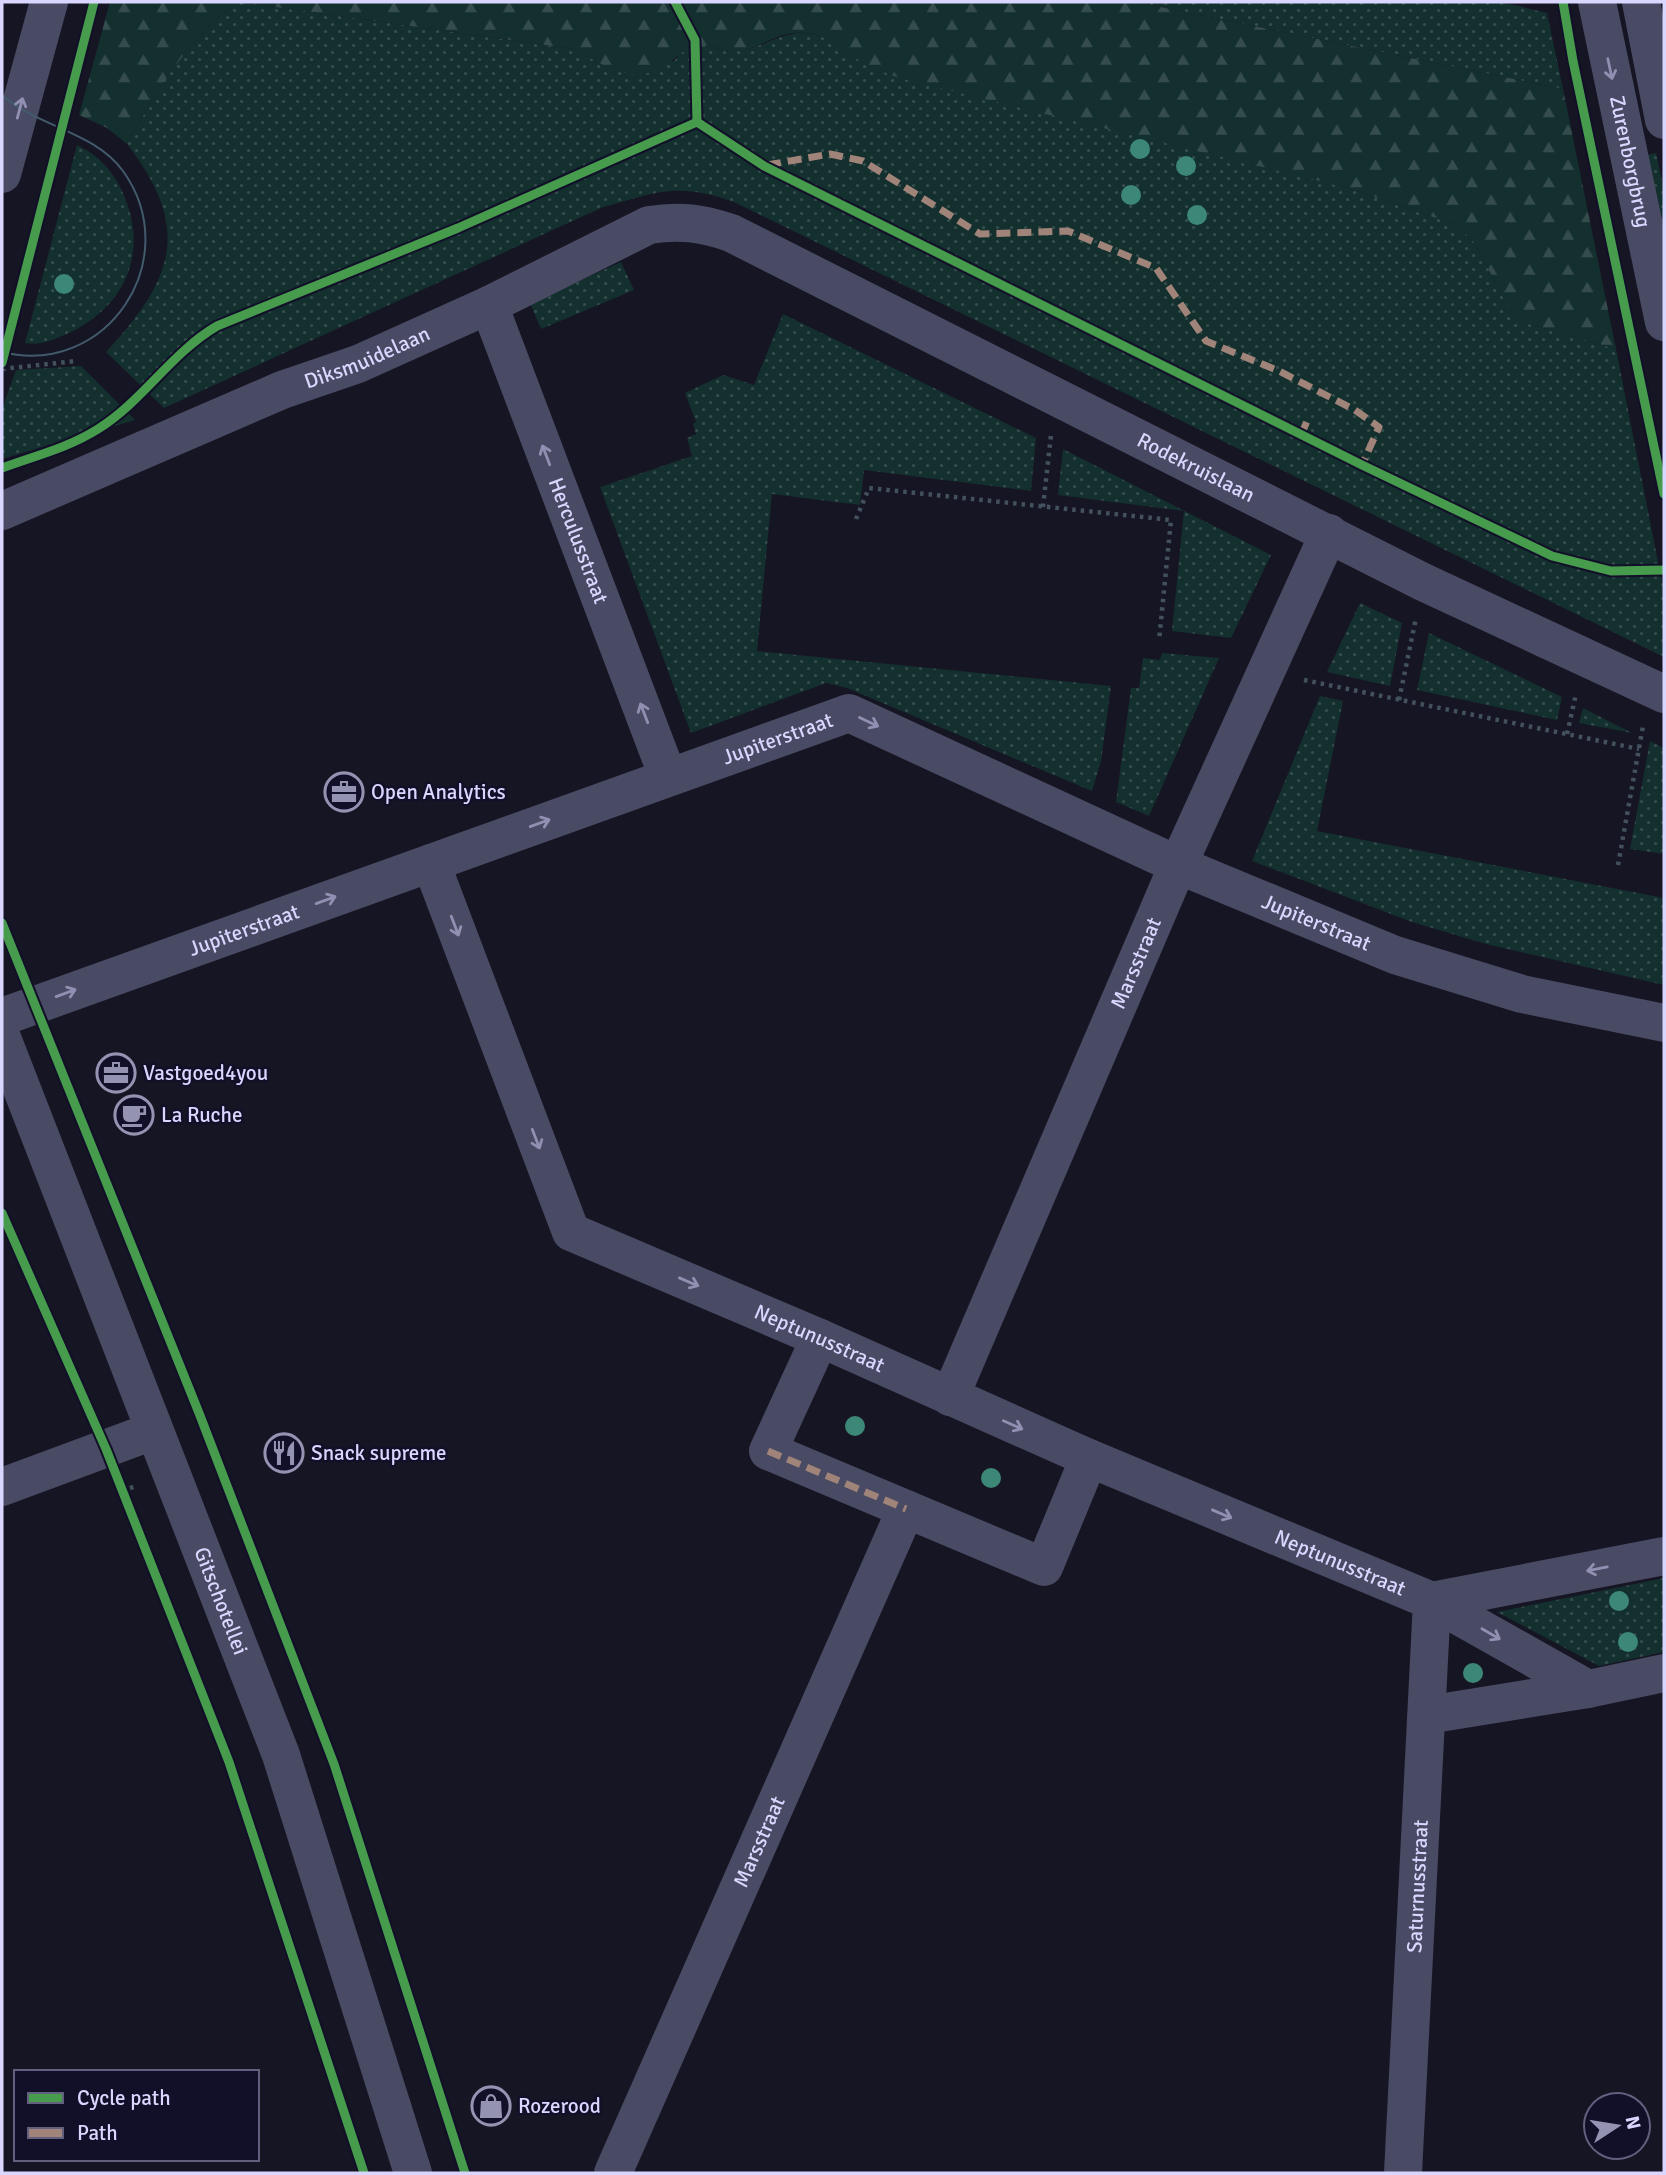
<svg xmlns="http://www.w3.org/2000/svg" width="1666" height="2175" viewBox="0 0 1666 2175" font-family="Signika,sans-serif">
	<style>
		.grass { fill: url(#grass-dots) }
		.forest { fill: url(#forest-firs) }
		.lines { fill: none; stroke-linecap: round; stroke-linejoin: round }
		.path { stroke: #43515f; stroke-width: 4.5; stroke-dasharray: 3.5 5; stroke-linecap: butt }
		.minor { stroke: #494a64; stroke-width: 38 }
		.tram { stroke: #425b6c; stroke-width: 2 }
		.quiet { stroke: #a18479; stroke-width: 7; stroke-dasharray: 14 7; stroke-linecap: butt }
		.cycleway-casing { stroke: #120f29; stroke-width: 13 }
		.cycleway { stroke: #469c4c; stroke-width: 9 }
		.tree { fill: #3d8777 }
		.oneway { stroke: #9190b2 }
		.labels { text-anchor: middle; stroke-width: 5; stroke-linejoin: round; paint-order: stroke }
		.street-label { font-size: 21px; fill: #d9d7ff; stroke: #120f29 }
		.poi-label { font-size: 21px; fill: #d9d7ff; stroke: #120f29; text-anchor: start }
	</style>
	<defs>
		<pattern id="grass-dots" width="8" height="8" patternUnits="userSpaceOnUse" patternTransform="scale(1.75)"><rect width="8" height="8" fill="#132f2e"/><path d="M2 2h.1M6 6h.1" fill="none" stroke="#354c4d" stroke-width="1.8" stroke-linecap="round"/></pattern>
		<pattern id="forest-firs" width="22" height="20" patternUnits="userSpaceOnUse" patternTransform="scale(1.75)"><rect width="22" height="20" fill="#132f2e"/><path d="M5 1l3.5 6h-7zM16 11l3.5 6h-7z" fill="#354c4d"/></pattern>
	</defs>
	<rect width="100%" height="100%" fill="#161523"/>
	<path class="grass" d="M240,2L574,49L605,66L674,61L682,52L709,45C755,67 779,18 825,38C838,43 851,55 862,62L1344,187L1454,224L1474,242L1507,304L1522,322L1616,349L1664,592V657L734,202C677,182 657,192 601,208L164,408L106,352C173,280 193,229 127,144C153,98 193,28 240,2Z
		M1136,2H1502L1547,13L1563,89Z
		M77,145C97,154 112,170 121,189C150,248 128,304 71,332C55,339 42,346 25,343Z
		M1656,153L1664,190V236L1647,155Z
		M621,262L634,290L541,329L530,303Z
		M783,314L1036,438L1031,491L864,470L860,505L772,494L757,651L1111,686L1101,761L1092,791L847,688L826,683L691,733L600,487L692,456L687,438L696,434L693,424L696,422L685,393L723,375L754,385Z
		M81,366L135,420L2,459V409L16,370Z
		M1063,449L1271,555L1231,638L1172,631L1184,511L1058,495Z
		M1360,603L1402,623L1390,686L1327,672Z
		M1429,633L1562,697L1557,720L1417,690Z
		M1162,653L1219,658L1149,816L1116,802L1131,688H1139L1143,658L1160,660Z
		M1320,696L1343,701L1317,831L1664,898V985L1486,944L1412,922L1252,861Z
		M1583,708L1632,733L1579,723Z
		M1650,741L1664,748V854L1630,849Z
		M1664,1578V1652L1599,1666L1497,1612Z"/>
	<path class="forest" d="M110,2H1136L1563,89L1616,349L1522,322L1507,304L1474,242L1454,224L1344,187L899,78C888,73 875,69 864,63C845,53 830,36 807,33C765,29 753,65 709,45L683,52L657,72L632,75L605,66L574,49L240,2C195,26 152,100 127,144L107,128L79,115Z"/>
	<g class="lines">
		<path class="path" d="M2,369L76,361
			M1043,507L1051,435
			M856,519L869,488L1171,520L1159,641
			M1304,680L1639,749
			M1399,700L1416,618
			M1567,734L1576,694
			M1618,865L1643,726
			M122,1491L136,1486"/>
		<g class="minor">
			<path id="s1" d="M1597,2L1664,322"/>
			<path d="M1641,2L1664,120"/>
			<path d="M2,174L49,2"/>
			<path id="s2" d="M489,305L668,777"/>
			<path id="s3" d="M2,511L282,390L358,364L489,305L649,225C680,220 702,223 731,233L1423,582L1664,694"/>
			<path id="s4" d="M431,863L571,1232L820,1338L1089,1458L1432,1601L1588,1689L1664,1673"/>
			<path id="s5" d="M2,1017L849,713L1178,865L1395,955L1522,994L1664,1023"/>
			<path id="s6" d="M2,1038L281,1755L413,2173"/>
			<path d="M820,1338L768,1451L1044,1567L1089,1458"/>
			<path id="s7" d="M950,1397L1178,865L1329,533"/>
			<path d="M2,1487L153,1431"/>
			<path d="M1432,1601L1664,1556"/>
			<path d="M1427,1715L1588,1689"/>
			<path id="s8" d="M613,2173L906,1509"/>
			<path id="s9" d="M1403,2173L1432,1601"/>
		</g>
		<path class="tram" d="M2,95C37,127 94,131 123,171C186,259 107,378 2,352"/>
		<path class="quiet" d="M767,165L830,154L863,161L980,234L1068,231L1156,268L1206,341L1279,371L1355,410L1379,427L1362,465
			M1301,435L1308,419
			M768,1451L906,1509"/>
		<g class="cycleway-casing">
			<path id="cycleway" d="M675,2L695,40L697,122
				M1563,2L1573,61L1664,494
				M697,122L764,166L1362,465L1552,556L1611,571L1664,570
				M2,363L94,2
				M2,468C34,456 68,448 98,429C143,401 171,353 217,326L458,228L697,122
				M2,923L199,1413L334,1764L465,2173
				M2,1213L106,1449L229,1762L364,2173"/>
		</g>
		<use href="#cycleway" class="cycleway"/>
	</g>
	<g class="tree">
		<circle cx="1140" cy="149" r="10"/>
		<circle cx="1186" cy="166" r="10"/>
		<circle cx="1131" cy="195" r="10"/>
		<circle cx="1197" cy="215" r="10"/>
		<circle cx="64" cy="284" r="10"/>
		<circle cx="855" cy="1426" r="10"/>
		<circle cx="991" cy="1478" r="10"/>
		<circle cx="1619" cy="1601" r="10"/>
		<circle cx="1628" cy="1642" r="10"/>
		<circle cx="1473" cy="1673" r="10"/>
	</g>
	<defs><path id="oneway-shaft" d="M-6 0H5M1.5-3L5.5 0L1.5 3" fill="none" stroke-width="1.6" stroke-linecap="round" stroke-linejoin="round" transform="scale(1.75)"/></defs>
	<g class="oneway">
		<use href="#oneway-shaft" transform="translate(1610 69) rotate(78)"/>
		<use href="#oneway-shaft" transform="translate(20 108) rotate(-75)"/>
		<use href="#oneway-shaft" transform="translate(546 455) rotate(-111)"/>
		<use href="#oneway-shaft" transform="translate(644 713) rotate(-111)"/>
		<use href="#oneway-shaft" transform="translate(869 722) rotate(25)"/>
		<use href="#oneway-shaft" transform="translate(540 823) rotate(-20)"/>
		<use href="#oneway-shaft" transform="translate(326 900) rotate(-20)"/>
		<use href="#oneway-shaft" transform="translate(455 926) rotate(69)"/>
		<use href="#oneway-shaft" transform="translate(66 993) rotate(-20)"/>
		<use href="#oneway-shaft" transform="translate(536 1139) rotate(69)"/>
		<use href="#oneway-shaft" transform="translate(689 1282) rotate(23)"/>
		<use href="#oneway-shaft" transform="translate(1013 1425) rotate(24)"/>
		<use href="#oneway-shaft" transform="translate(1222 1514) rotate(23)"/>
		<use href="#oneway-shaft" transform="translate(1597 1569) rotate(169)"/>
		<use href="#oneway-shaft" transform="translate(1491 1634) rotate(30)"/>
	</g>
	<defs>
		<g id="office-ring" transform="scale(2.0125)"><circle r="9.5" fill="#120f29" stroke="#9593b2" stroke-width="1.5"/><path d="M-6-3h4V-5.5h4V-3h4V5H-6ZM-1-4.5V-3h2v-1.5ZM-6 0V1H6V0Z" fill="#9593b2"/></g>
		<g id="cafe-ring" transform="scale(2.0125)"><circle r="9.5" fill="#120f29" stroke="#9593b2" stroke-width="1.5"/><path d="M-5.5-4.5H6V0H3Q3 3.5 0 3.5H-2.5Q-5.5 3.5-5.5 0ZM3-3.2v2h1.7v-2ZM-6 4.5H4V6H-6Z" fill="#9593b2"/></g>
		<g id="restaurant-ring" transform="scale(2.0125)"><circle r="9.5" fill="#120f29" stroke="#9593b2" stroke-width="1.5"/><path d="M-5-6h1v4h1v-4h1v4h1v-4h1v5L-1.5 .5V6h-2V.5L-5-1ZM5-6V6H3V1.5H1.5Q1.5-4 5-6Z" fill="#9593b2"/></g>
		<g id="shop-ring" transform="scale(2.0125)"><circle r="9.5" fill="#120f29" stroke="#9593b2" stroke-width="1.5"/><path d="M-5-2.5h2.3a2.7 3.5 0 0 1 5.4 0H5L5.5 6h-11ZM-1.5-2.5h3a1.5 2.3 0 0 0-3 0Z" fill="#9593b2"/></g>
	</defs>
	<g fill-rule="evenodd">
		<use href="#office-ring" x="344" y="792"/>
		<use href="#office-ring" x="116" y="1073"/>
		<use href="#cafe-ring" x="134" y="1115"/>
		<use href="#restaurant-ring" x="284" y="1453"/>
		<use href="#shop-ring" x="491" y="2106"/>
	</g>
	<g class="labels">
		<g class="street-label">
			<text dy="7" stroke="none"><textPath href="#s1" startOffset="163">Zurenborgbrug</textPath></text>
			<text dy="7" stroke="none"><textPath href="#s3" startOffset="396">Diksmuidelaan</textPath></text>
			<text dy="7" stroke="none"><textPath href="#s3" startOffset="1312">Rodekruislaan</textPath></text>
			<text dy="7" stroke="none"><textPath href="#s2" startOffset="252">Herculusstraat</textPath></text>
			<text dy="7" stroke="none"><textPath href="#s5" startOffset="824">Jupiterstraat</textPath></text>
			<text dy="7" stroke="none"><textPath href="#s5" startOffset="1412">Jupiterstraat</textPath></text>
			<text dy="7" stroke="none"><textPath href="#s5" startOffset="257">Jupiterstraat</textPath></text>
			<text dy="7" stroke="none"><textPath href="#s7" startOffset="472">Marsstraat</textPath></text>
			<text dy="7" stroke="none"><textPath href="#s4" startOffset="665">Neptunusstraat</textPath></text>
			<text dy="7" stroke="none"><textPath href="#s4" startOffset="1232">Neptunusstraat</textPath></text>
			<text dy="7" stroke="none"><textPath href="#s6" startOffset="604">Gitschotellei</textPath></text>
			<text dy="7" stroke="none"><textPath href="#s8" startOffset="362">Marsstraat</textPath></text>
			<text dy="7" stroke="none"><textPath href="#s9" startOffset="287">Saturnusstraat</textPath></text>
		</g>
		<g class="poi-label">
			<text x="371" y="799">Open Analytics</text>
			<text x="143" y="1080">Vastgoed4you</text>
			<text x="161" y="1122">La Ruche</text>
			<text x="311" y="1460">Snack supreme</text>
			<text x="518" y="2113">Rozerood</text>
		</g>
	</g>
	<rect width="1666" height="2175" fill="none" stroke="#d9d7ff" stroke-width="7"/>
	<rect x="14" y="2070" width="245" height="91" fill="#120f29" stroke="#625f7f" stroke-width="2"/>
	<rect x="28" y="2093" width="35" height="10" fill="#469c4c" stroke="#625f7f" stroke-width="2"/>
	<text x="77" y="2105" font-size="21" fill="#d9d7ff">Cycle path</text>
	<rect x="28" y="2128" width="35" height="10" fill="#a18479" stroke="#625f7f" stroke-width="2"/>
	<text x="77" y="2140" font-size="21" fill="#d9d7ff">Path</text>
	<g transform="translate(1617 2126) rotate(78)"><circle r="33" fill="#120f29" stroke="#625f7f" stroke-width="2"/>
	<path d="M0-5L12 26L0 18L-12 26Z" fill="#9593b2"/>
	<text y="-10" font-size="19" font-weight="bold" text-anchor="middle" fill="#d9d7ff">N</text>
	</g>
</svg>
